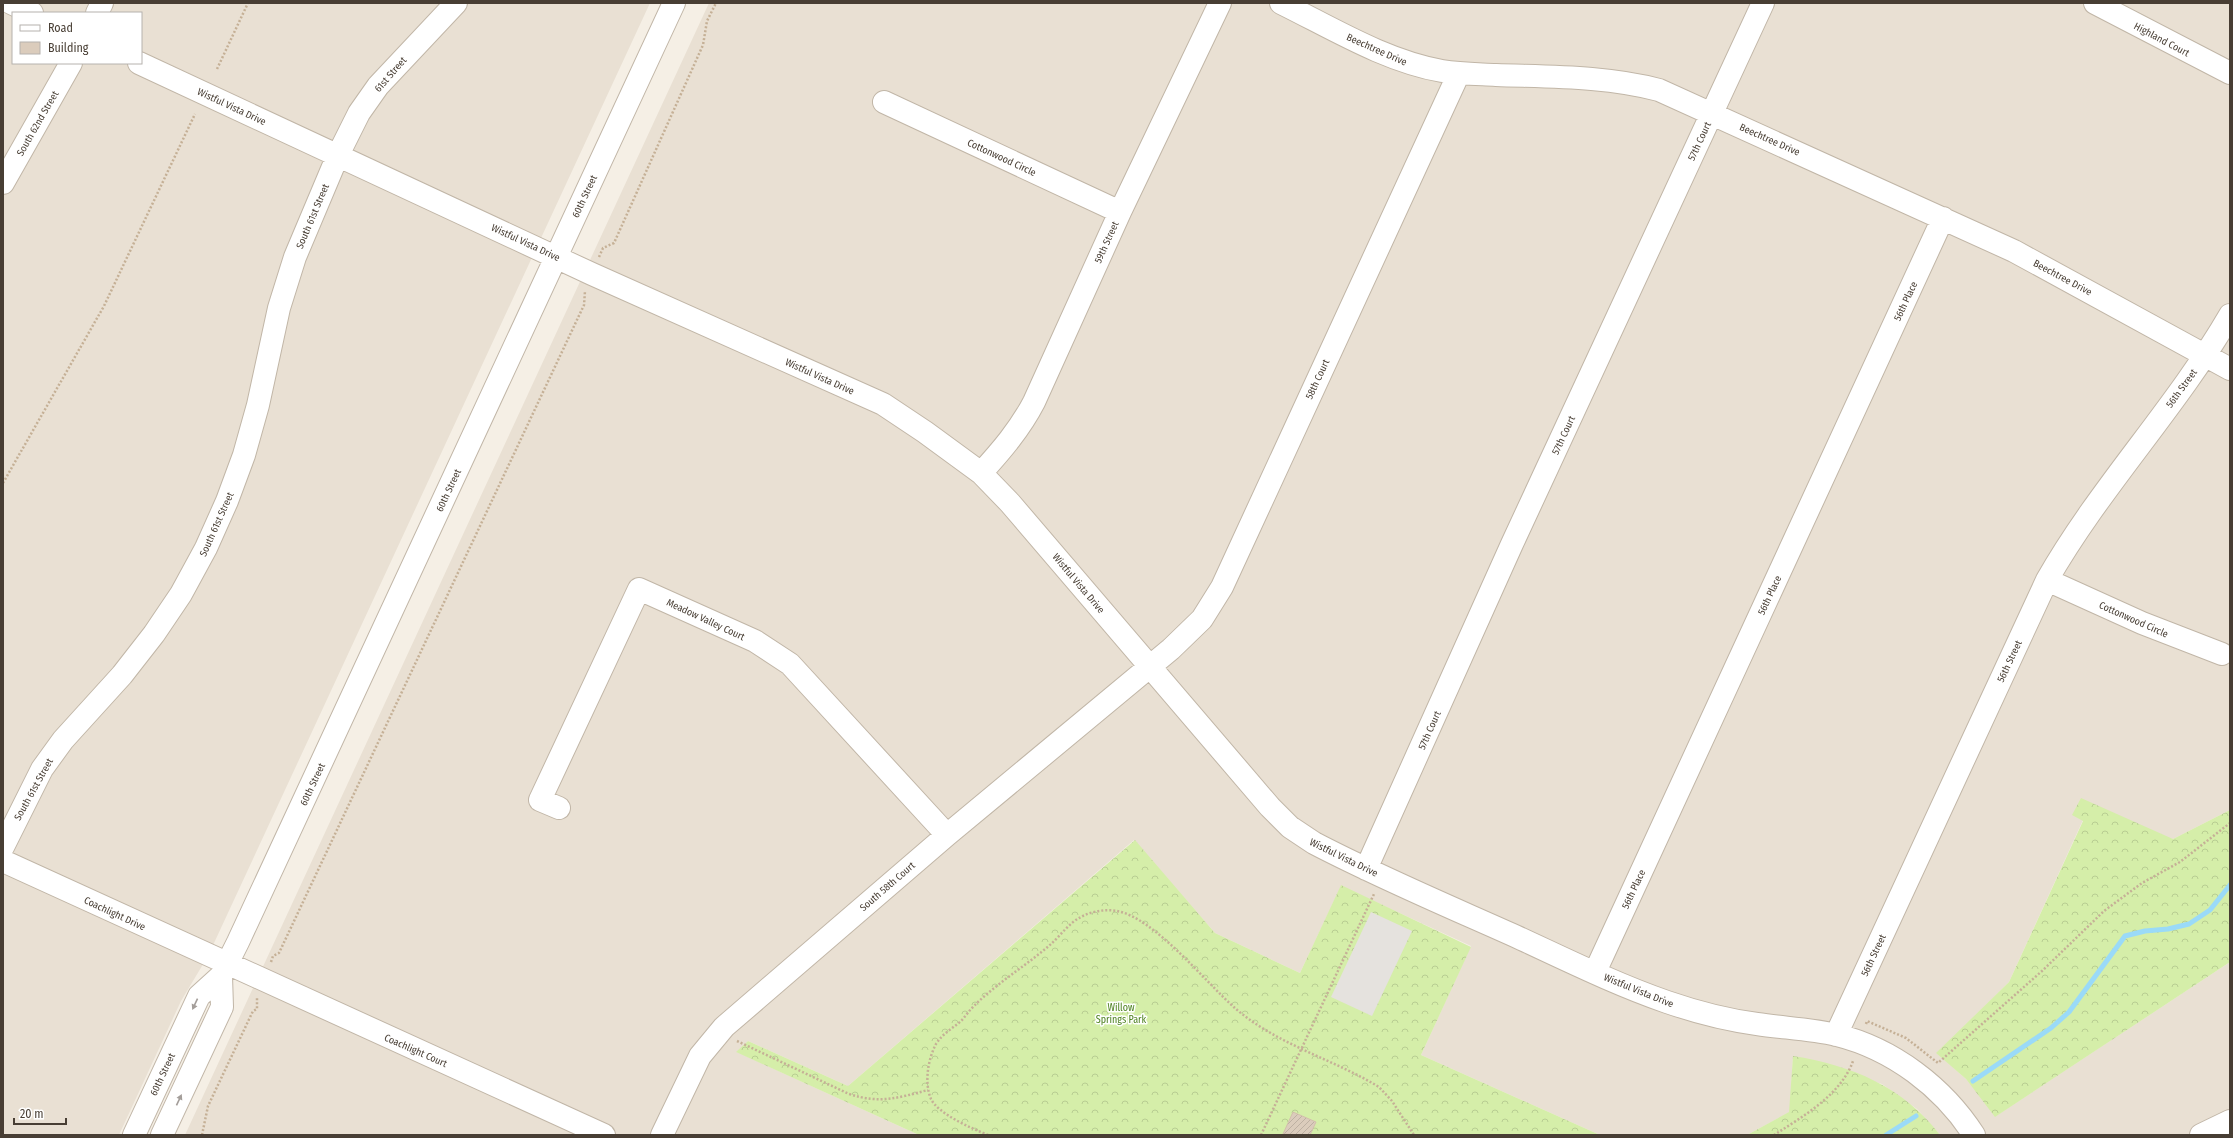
<svg xmlns="http://www.w3.org/2000/svg" width="2233" height="1138" viewBox="0 0 2233 1138" font-family="'Fira Sans Condensed',sans-serif">
	<style>
		.residential { fill: #e9e0d3; fill-rule: evenodd }
		.forest { fill: url(#forest-crowns) }
		.parking { fill: #e5e2de }
		.lines { fill: none; stroke-linecap: round; stroke-linejoin: round }
		.stream { stroke: #9adaf8; stroke-width: 5 }
		.building { fill: url(#building-hatch); stroke: #d3c0ac }
		.minor-casing { stroke: #c1b6a7; stroke-width: 24 }
		.path { stroke: #c5b096; stroke-width: 2.5; stroke-dasharray: 2 2; stroke-linecap: butt }
		.minor { stroke: #fff; stroke-width: 22 }
		.oneway { fill: #a49e9a }
		.labels { text-anchor: middle; stroke-width: 3; stroke-linejoin: round; paint-order: stroke }
		.street-label { font-size: 10px; fill: #483e34; stroke: #fff }
		.park-label { font-size: 10px; fill: #4d8120; stroke: #fff }
	</style>
	<defs>
		<pattern id="forest-crowns" width="20" height="18" patternUnits="userSpaceOnUse"><rect width="20" height="18" fill="#d5eea9"/><path d="M2 6a3 3 0 1 1 6 0M12 15a3 3 0 1 1 6 0" fill="none" stroke="#b8cd92"/></pattern>
		<pattern id="building-hatch" width="6" height="6" patternUnits="userSpaceOnUse"><rect width="6" height="6" fill="#dbccbc"/><path d="M-1 1l2-2M0 6l6-6M5 7l2-2" fill="none" stroke="#bdb0a2"/></pattern>
	</defs>
	<rect width="100%" height="100%" fill="#f5efe5"/>
	<path class="residential" d="M3,3H650L208,956L181,1001L119,1135H3ZM13,13H141V63H13Z
		M709,3H2230V810L2173,839L2083,820L2009,982L1937,1053L1966,1079L1996,1116L2230,962V1135H1940L1917,1109L1882,1084L1793,1057L1790,1112L1747,1135H1600L1421,1055L1471,946L1341,886L1300,973L1215,933L1134,840L848,1086L748,1041L737,1052L919,1135H185Z"/>
	<path class="forest" d="M2081,798L2173,839L2230,810V962L1995,1117L1966,1079L1936,1053L2009,982L2083,821L2072,815Z
		M1135,840L1215,933L1300,973L1341,885L1471,947L1421,1055L1600,1135H919L736,1052L748,1041L848,1086Z
		M1793,1056C1851,1065 1904,1087 1940,1135H1747L1789,1112Z"/>
	<path class="parking" d="M1371,912L1412,931L1372,1016L1331,997Z"/>
	<g class="lines">
		<path class="stream" d="M1973,1081L2051,1028L2069,1012L2125,936L2145,931L2168,929L2189,924L2210,910L2230,885
			M1886,1135L1916,1116"/>
	</g>
	<path class="building" d="M1293,1112L1316,1122L1310,1135L1283,1134Z"/>
	<g class="lines">
		<g class="minor-casing">
			<path id="minor" d="M11,3L32,13
				M1281,3C1332,28 1385,61 1442,71C1460,74 1478,74 1496,75C1551,77 1606,76 1659,90L2014,251L2230,369
				M2095,3L2230,73
				M97,13L102,3
				M139,63L592,274L883,404L925,432L981,473L1010,503L1270,807L1290,827L1314,843C1379,877 1448,906 1515,936C1565,959 1615,984 1667,1002C1696,1012 1727,1020 1757,1024C1784,1028 1811,1029 1837,1035C1893,1049 1943,1087 1974,1135
				M884,102L1120,212
				M3,183L71,63
				M981,473C1001,451 1020,429 1034,402L1120,212L1220,3
				M2047,580L2142,623L2222,654
				M559,808L540,800L639,589L755,641L790,664L947,835
				M3,847L42,769L63,740L122,675L154,634L181,594L206,548L227,501L244,455L258,405L279,308L295,257L338,155L359,113L378,86L456,3
				M3,861L604,1135
				M1366,869L1512,544L1763,3
				M1595,972L1943,218
				M1836,1035L2047,580C2100,487 2176,408 2230,315
				M134,1135L199,996L221,976L238,942L674,3
				M162,1135L222,1007L221,976
				M662,1135L700,1056L724,1027L947,835L1171,649L1202,619L1222,587L1459,73
				M2201,1135L2230,1121"/>
		</g>
		<path class="path" d="M217,69L248,3
			M599,257L603,248L614,243L703,45L707,21L716,3
			M3,483L104,306L195,114
			M271,962L273,956L279,953L584,305L585,291
			M1866,1024L1867,1021L1906,1038L1938,1063L2042,971L2104,911L2142,883L2180,862L2230,823
			M737,1041L849,1094C881,1104 897,1098 928,1090
			M202,1135L208,1106L253,1011L257,1009V998
			M988,1135C973,1129 938,1114 931,1099C924,1083 928,1059 936,1044C943,1033 952,1029 961,1021C965,1017 968,1012 972,1008C995,984 1026,966 1051,944C1060,936 1070,922 1081,917C1092,911 1105,909 1117,911C1155,918 1206,983 1236,1009C1278,1045 1333,1059 1379,1087L1392,1101L1414,1135
			M1261,1135L1374,894
			M1774,1135C1802,1117 1841,1095 1853,1061"/>
		<use href="#minor" class="minor"/>
	</g>
	<defs><path id="oneway-solid" d="M-6-.8H1V-3.2L6.5 0L1 3.2V.8H-6Z"/></defs>
	<g class="oneway">
		<use href="#oneway-solid" transform="translate(195 1004) rotate(115)"/>
		<use href="#oneway-solid" transform="translate(179 1100) rotate(-65)"/>
	</g>
	<g class="labels">
		<g class="street-label">
			<text transform="translate(2162 39) rotate(28)" y="4">Highland Court</text>
			<text transform="translate(1377 49) rotate(24)" y="4">Beechtree Drive</text>
			<text transform="translate(390 74) rotate(-49)" y="4">61st Street</text>
			<text transform="translate(232 106) rotate(25)" y="4">Wistful Vista Drive</text>
			<text transform="translate(37 123) rotate(-60)" y="4">South 62nd Street</text>
			<text transform="translate(1770 139) rotate(24)" y="4">Beechtree Drive</text>
			<text transform="translate(1699 141) rotate(-65)" y="4">57th Court</text>
			<text transform="translate(1002 157) rotate(25)" y="4">Cottonwood Circle</text>
			<text transform="translate(584 196) rotate(-65)" y="4">60th Street</text>
			<text transform="translate(312 216) rotate(-67)" y="4">South 61st Street</text>
			<text transform="translate(526 242) rotate(25)" y="4">Wistful Vista Drive</text>
			<text transform="translate(1106 242) rotate(-66)" y="4">59th Street</text>
			<text transform="translate(2063 277) rotate(28)" y="4">Beechtree Drive</text>
			<text transform="translate(1905 301) rotate(-65)" y="4">56th Place</text>
			<text transform="translate(820 376) rotate(24)" y="4">Wistful Vista Drive</text>
			<text transform="translate(1317 379) rotate(-65)" y="4">58th Court</text>
			<text transform="translate(2181 388) rotate(-54)" y="4">56th Street</text>
			<text transform="translate(1563 435) rotate(-65)" y="4">57th Court</text>
			<text transform="translate(448 490) rotate(-65)" y="4">60th Street</text>
			<text transform="translate(216 524) rotate(-66)" y="4">South 61st Street</text>
			<text transform="translate(1079 583) rotate(50)" y="4">Wistful Vista Drive</text>
			<text transform="translate(1769 595) rotate(-65)" y="4">56th Place</text>
			<text transform="translate(706 619) rotate(25)" y="4">Meadow Valley Court</text>
			<text transform="translate(2134 619) rotate(24)" y="4">Cottonwood Circle</text>
			<text transform="translate(2009 661) rotate(-65)" y="4">56th Street</text>
			<text transform="translate(1429 730) rotate(-66)" y="4">57th Court</text>
			<text transform="translate(312 784) rotate(-65)" y="4">60th Street</text>
			<text transform="translate(33 789) rotate(-61)" y="4">South 61st Street</text>
			<text transform="translate(1344 857) rotate(26)" y="4">Wistful Vista Drive</text>
			<text transform="translate(887 886) rotate(-41)" y="4">South 58th Court</text>
			<text transform="translate(1633 889) rotate(-65)" y="4">56th Place</text>
			<text transform="translate(115 913) rotate(25)" y="4">Coachlight Drive</text>
			<text transform="translate(1873 955) rotate(-65)" y="4">56th Street</text>
			<text transform="translate(1639 990) rotate(22)" y="4">Wistful Vista Drive</text>
			<text transform="translate(416 1050) rotate(24)" y="4">Coachlight Court</text>
			<text transform="translate(162 1074) rotate(-65)" y="4">60th Street</text>
		</g>
		<g class="park-label">
			<text x="1121" y="1011">Willow<tspan x="1121" dy="12">Springs Park</tspan></text>
		</g>
	</g>
	<rect width="2233" height="1138" fill="none" stroke="#483e34" stroke-width="8"/>
	<rect x="12" y="12" width="130" height="52" fill="#ffffff" stroke="#b6b2ae"/>
	<rect x="20" y="25" width="20" height="6" fill="#ffffff" stroke="#b6b2ae"/>
	<text x="48" y="32" font-size="12" fill="#483e34">Road</text>
	<rect x="20" y="42" width="20" height="12" fill="#dbccbc" stroke="#b6b2ae"/>
	<text x="48" y="52" font-size="12" fill="#483e34">Building</text>
	<path d="M14 1118v6h52v-6" fill="none" stroke="#483e34" stroke-width="2"/>
	<text x="20" y="1118" font-size="12" fill="#483e34" stroke="#ffffff" stroke-width="3" paint-order="stroke">20 m</text>
</svg>
